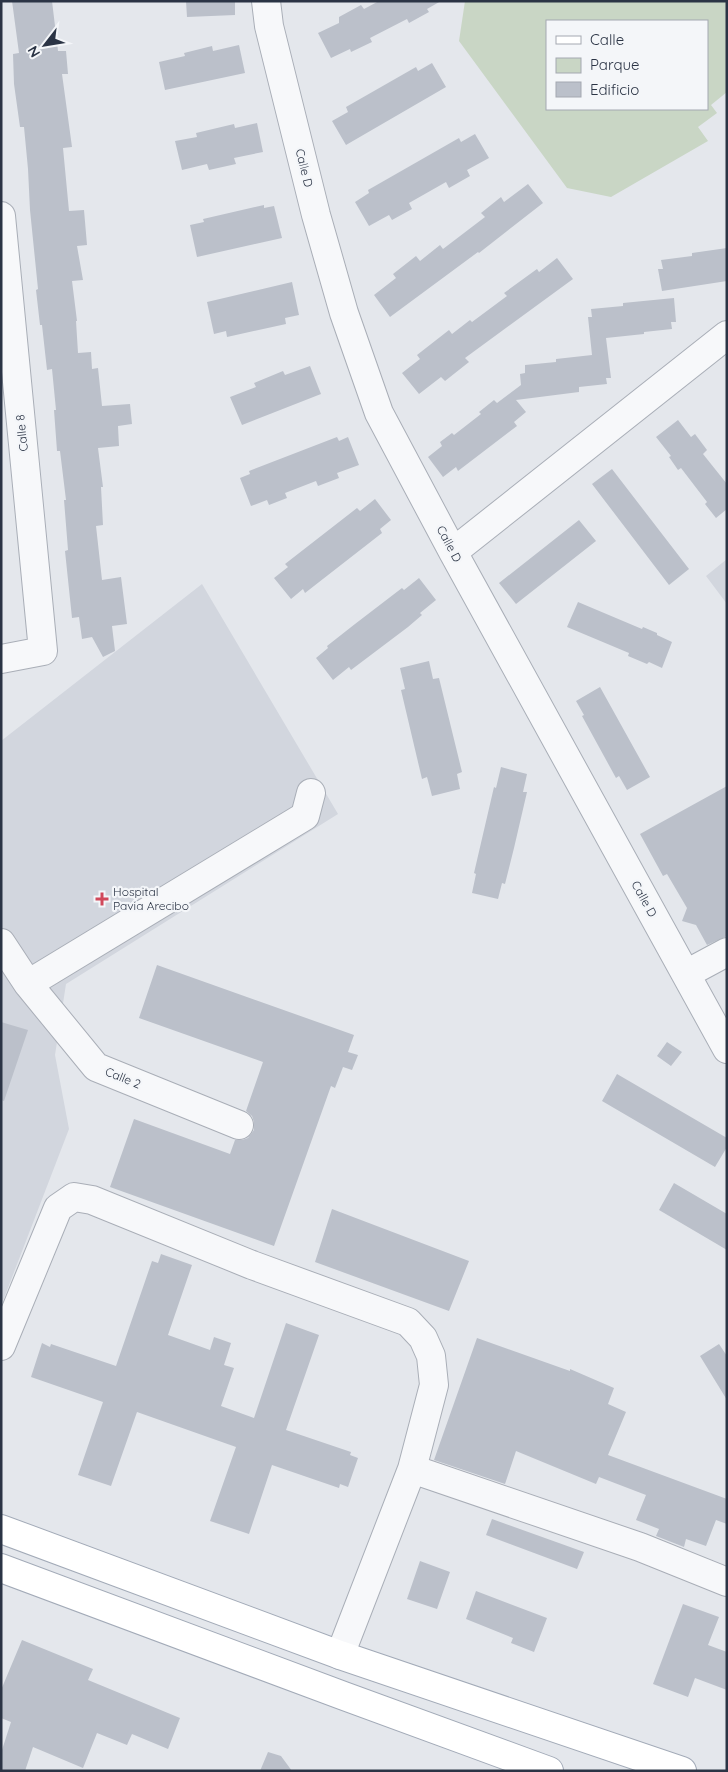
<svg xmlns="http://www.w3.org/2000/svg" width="728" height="1772" viewBox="0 0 728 1772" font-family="Quicksand,sans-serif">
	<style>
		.built { fill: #d2d6de }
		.green { fill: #c9d6c5; fill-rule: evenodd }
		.building { fill: #bbc0ca }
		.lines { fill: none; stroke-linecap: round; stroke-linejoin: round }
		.minor-casing { stroke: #a9aeb7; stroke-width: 30 }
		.major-casing { stroke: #a3abb8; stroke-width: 30 }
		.minor { stroke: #f7f8fa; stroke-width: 28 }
		.major { stroke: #fff; stroke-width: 28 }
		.poi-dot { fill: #d1495b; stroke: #f4f6f9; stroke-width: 2 }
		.labels { text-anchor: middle; stroke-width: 4.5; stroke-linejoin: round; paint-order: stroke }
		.street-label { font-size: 12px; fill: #2b3445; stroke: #f4f6f9 }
		.poi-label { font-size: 12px; fill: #2b3445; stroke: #f4f6f9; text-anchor: start }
	</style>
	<rect width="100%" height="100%" fill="#e4e7ec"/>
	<path class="built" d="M727,559V604L706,576Z
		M202,584L338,814L66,984L55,1055L69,1129L1,1306V741Z"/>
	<path class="green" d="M465,1H727V92L711,105L717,113L698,127L708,141L611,197L567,188L459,41ZM547,21H707V109H547Z"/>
	<path class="building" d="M12,1H52L58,51H66L68,74H62L72,147L63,148L69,211L84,210L87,245L77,246L83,280L72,281L77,321H76L78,353L91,352L92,369L98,368L102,406L130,404L132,424L118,426L119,446L98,448L103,487H101L103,525L96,526L102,580L121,577L127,624L112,626L115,651L103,657L92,637L82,639L79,617L72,618L65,551L68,550L64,500H66L60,451H57L54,410H56L52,369L47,370L42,325H40L36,290L38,289L30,210L28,169L24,127H20L14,84L13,54L19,53Z
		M186,1H235V15L187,17Z
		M379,1H441L427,9L429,12L409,23L407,19L370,38L372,42L351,52L350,49L331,58L318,33L339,23V17L361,5L364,9Z
		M239,45L245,73L165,90L159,62L185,56L184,53L212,46L213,51Z
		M432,63L446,87L346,145L332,121L348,112L346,107L416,67L418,71Z
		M257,123L263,152L234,158L236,164L209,170L207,164L182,170L175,141L197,137L196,133L234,124L235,128Z
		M475,134L489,158L467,170L470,176L449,188L446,182L409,203L412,209L392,220L389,215L369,226L355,202L369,193L368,190L459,138L461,142Z
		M528,184L543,203L479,253L478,252L390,317L374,295L396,278L393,274L416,256L420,261L440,245L443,249L485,217L481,213L501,197L504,202Z
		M264,205V208L274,206L282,238L197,257L190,225L204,222L203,219Z
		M727,248V281L662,291L658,269H663L661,260L692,256V253Z
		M557,258L573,279L465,358L469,362L445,381L441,377L419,394L402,373L420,359L417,355L449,330L452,334L470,320L472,322L507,296L504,293L537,269L539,272Z
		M292,282L299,315L285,318L286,324L227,337L226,331L214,334L207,302Z
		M674,298L676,322H671L672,329L644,332V334L606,338L611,378H606L607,384L579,387V392L516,400L526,412L514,422L517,426L458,471L456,467L443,477L428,457L442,446L440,442L452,433L454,435L481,414L479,412L494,400L497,403L521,385L520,374L525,373V365L556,362V359L592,355L588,317H592L591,309L623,306V303Z
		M310,366L321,394L242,425L230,397L256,387L254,383L283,371L285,375Z
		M678,420L691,437L695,434L707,450L703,454L727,484V509L716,518L705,504L707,502L681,468L678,470L669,457L671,456L656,437Z
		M337,437L339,441L348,437L359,465L337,473L339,478L318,486L316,481L285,493L287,498L269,505L267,500L251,506L240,478L250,474L249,471Z
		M612,469L689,569L669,585L592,484Z
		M375,499L391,520L380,529L382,533L305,593L303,589L291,599L274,578L288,567L285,564L357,508L360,511Z
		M579,520L596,541L516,604L499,583Z
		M419,578L436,600L420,613L422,615L408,627L351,670L349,667L333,680L316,658L328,648L327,646L355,624L402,588L404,590Z
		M578,602L642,629L643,627L657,633V635L672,642L662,668L649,662L647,664L628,656L629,653L567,627Z
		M429,661L433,679L439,678L462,772L457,774L460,789L432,796L427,777L422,779L401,690L405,689L400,668Z
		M600,687L650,777L627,790L619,776L616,778L582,716L584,715L576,701Z
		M501,767L527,774L523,792H527L514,848L505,884L502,883L498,899L472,893L476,874L474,873L494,787L496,788Z
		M727,786V936L707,945L696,925L682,921L687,908L667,874L663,876L640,834Z
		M157,965L354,1035L348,1052L358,1055L352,1070L343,1067L335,1088L331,1086L274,1246L110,1187L134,1119L230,1154L235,1140H242L248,1138L254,1130V1122L252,1116L246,1111L263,1062L139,1018Z
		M1,1022L28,1030L4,1101L1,1100Z
		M667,1042L682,1052L671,1066L657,1056Z
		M617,1074L727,1138V1147L715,1167L602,1101Z
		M674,1183L727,1214V1250L659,1210Z
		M332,1209L469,1261L449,1311L315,1262Z
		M161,1254L192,1265L168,1335L210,1350L214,1337L231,1343L224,1365L234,1368L221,1406L254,1418L286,1323L319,1335L286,1430L351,1452L350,1455L358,1458L348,1487L340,1484L339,1488L272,1465L249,1534L210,1521L236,1447L137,1412L111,1486L78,1475L103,1402L31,1377L42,1343L50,1347L51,1344L116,1366L152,1261L158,1263Z
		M477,1338L570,1371V1369L614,1388L608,1404L626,1412L608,1455L727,1499V1524L716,1520L706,1546L686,1539L684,1547L656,1536L659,1529L636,1520L646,1495L599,1477L596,1484L516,1451L505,1484L434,1460Z
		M719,1344L727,1356V1400L700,1356Z
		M492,1519L584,1552L577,1569L486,1535Z
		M420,1561L450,1572L437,1609L407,1599Z
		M476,1591L547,1618L534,1652L511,1643L513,1638L466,1619Z
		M683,1604L719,1617L708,1645L727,1652V1690L695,1678L688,1697L653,1684Z
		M22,1640L93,1669L88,1680L180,1718L168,1749L132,1734L127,1745L97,1733L83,1768L33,1747L25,1771H1V1753L11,1722L1,1718V1690Z
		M268,1752L281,1756L292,1771H260Z"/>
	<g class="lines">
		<g class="minor-casing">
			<path id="minor" d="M266,1L269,26L316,215L344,313L379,413L453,552L727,1049
				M1,216L43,651L1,659
				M453,552L727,335
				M1,943L28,984L96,1067L239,1125
				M686,974L727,952
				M28,984L305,816L311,793
				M1,1346L58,1208L74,1197L92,1200L252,1265L408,1322L423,1338L431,1356L434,1385L412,1469L340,1655
				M412,1469L640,1547L727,1582"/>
		</g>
		<g class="major-casing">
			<path id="major" d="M1,1529L340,1655L682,1771
				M1,1568L344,1696L549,1771"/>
		</g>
		<use href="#minor" class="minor"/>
		<use href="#major" class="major"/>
	</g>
	<path class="poi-dot" d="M99.5 891.5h5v5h5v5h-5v5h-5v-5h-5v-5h5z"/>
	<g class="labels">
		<g class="street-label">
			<text transform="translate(304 168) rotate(76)" y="4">Calle D</text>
			<text transform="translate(22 433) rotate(-96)" y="4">Calle 8</text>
			<text transform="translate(449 544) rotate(62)" y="4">Calle D</text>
			<text transform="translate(644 899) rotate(61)" y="4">Calle D</text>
			<text transform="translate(123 1078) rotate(22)" y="4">Calle 2</text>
		</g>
		<g class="poi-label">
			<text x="113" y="896">Hospital<tspan x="113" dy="14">Pavia Arecibo</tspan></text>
		</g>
	</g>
	<rect width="728" height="1772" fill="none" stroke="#2b3445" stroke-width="5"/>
	<rect x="546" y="20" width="162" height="90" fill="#f4f6f9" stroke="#a4a8b1"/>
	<rect x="556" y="36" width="25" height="8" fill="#ffffff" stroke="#a4a8b1"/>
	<text x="590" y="45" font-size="15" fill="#2b3445">Calle</text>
	<rect x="556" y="58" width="25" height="15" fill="#c9d6c5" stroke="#a4a8b1"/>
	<text x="590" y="70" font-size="15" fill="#2b3445">Parque</text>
	<rect x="556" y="82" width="25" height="15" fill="#bbc0ca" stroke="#a4a8b1"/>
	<text x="590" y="95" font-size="15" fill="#2b3445">Edificio</text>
	<g transform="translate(45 45) rotate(239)" stroke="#f4f6f9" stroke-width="4" paint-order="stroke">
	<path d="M0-4L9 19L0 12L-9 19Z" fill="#2b3445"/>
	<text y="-8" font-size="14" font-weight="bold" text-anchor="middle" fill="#2b3445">N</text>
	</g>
</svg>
